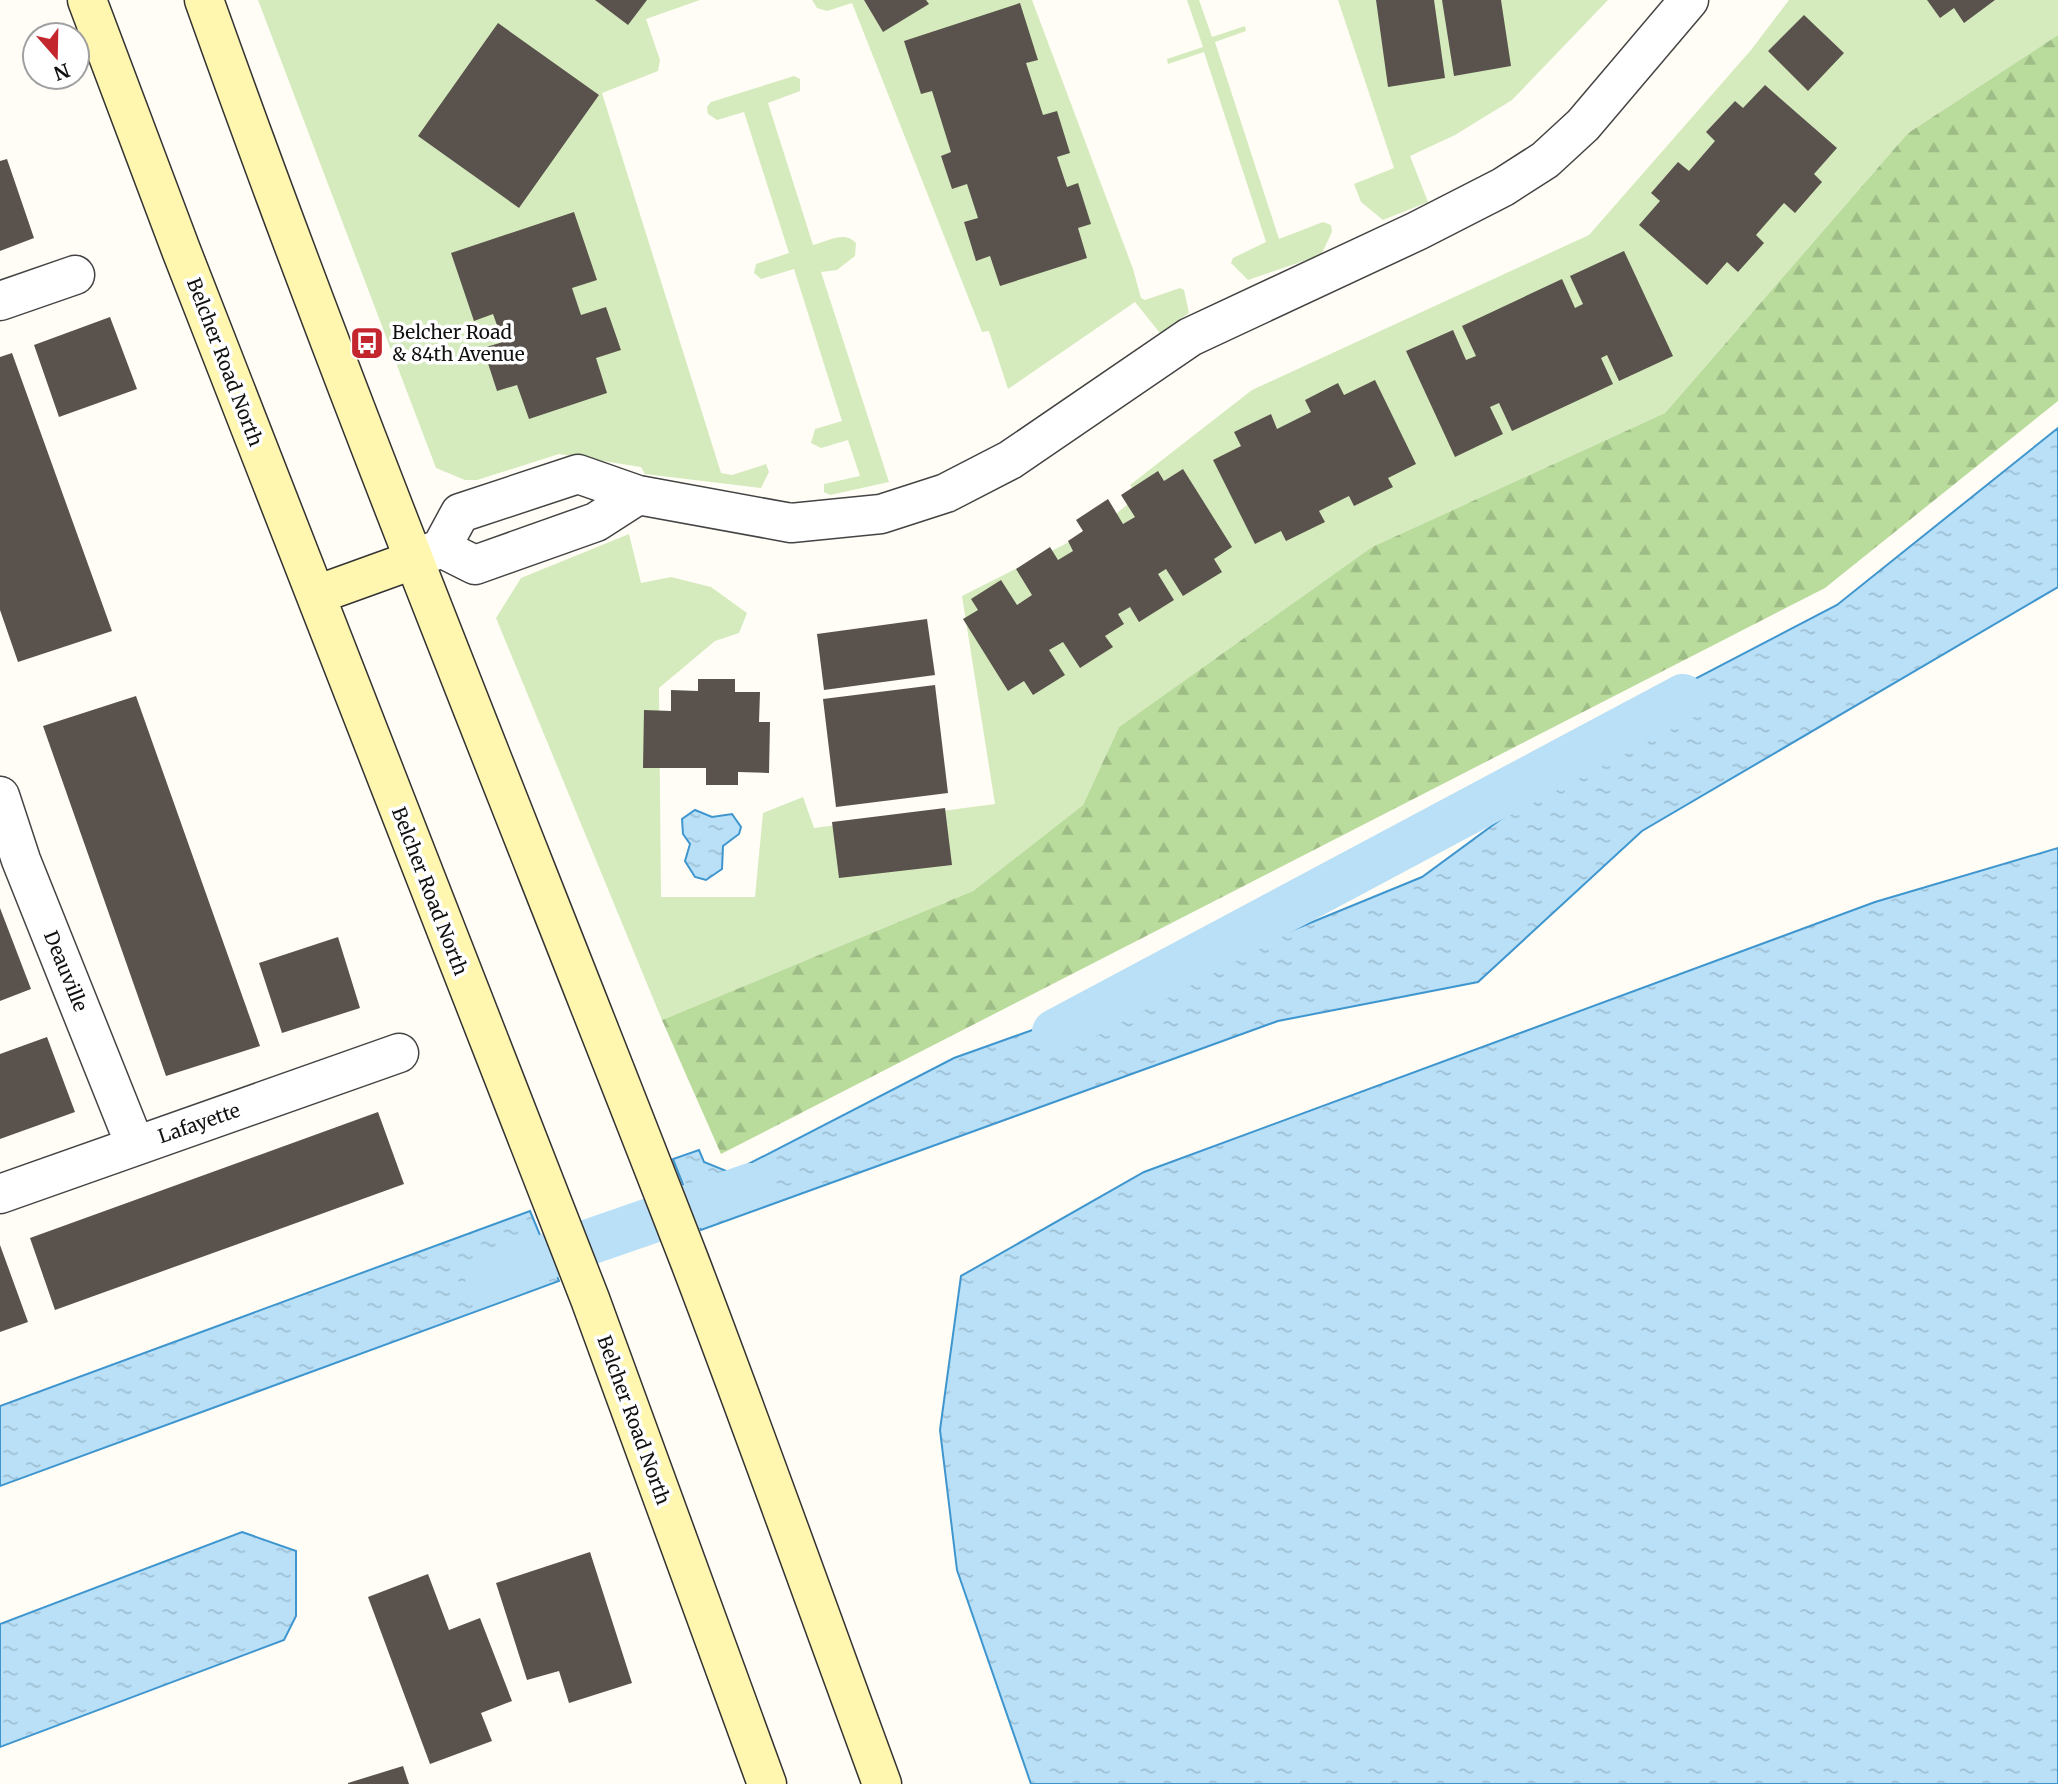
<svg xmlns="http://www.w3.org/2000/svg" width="2058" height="1784" viewBox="0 0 2058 1784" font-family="Merriweather,serif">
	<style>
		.grass { fill: #d5ebbd }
		.forest { fill: url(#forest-firs) }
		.water { fill: url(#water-ripples); stroke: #3f96cf; stroke-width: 2 }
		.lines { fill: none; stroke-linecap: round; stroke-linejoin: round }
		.canal { stroke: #b9e0f7; stroke-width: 46 }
		.building { fill: #5a524d }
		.minor-casing { stroke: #444; stroke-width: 41 }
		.secondary-casing { stroke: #333; stroke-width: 41 }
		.minor { stroke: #fff; stroke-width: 38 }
		.secondary { stroke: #fff6b0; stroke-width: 38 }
		.labels { text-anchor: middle; stroke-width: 7; stroke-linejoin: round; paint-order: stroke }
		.poi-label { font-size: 19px; fill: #111; stroke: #fff; text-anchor: start }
		.street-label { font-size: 19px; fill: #111; stroke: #fff }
	</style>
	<defs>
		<pattern id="forest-firs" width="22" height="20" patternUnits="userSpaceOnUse" patternTransform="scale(1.75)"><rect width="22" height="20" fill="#b9dc9c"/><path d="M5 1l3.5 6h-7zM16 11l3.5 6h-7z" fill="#9ebc85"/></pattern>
		<pattern id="water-ripples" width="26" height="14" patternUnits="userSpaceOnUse" patternTransform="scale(1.75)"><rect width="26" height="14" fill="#b9e0f7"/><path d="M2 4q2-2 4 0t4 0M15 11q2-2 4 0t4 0" fill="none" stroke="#9ebfd3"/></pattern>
	</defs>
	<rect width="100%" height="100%" fill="#fffdf5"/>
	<path class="grass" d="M258,0H700L646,19L660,60L658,71L602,93L721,473L732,475L766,464L769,472L761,488L645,474L641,467L559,454L477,480H465L436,468Z
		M812,0H1032L1133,269L1141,298L1145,300L1180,288L1184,290L1189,313L1160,333L1135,302L1008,389L989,331L982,332L852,3L827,11L817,8Z
		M1187,0H1199L1212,37L1245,26L1246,31L1215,42L1279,239L1323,222L1331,225L1332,232L1321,255L1248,280L1231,263L1233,258L1266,242L1204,52L1168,64L1167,59L1203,47Z
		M1338,0H1608L1512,100L1455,135L1410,156L1428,202L1383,220L1361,202L1354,184L1394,168Z
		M1789,0H2058V35L1908,133L1665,413L1372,547L1119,727L1083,805L973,891L662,1020L496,618L521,578L629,534L641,583L671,577L711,587L747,613L739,633L715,641L659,688L661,897H755L763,813L803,797L814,828L995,804L962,596L1101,526L1138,496L1130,485L1252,390L1589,235L1751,50Z
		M794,76L800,79V91L768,103L813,245C827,242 844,230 856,243L855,256L837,270L821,272L889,482L830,495L824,492V484L860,476L848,440L821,448L811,443L815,429L842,421L794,269L761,279L754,273L756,264L789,253L744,112L717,120L708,114L707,107L711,102Z"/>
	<path class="forest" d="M2058,35V401L1825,588L721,1154L662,1020L973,891L1083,805L1119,727L1372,547L1665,413L1908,133Z"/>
	<path class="water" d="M2058,428V587L1642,831L1478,982L1278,1021L701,1230L673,1159L699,1150L704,1162L731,1173L954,1058L1164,983L1422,877L1687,683L1837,605Z
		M695,810L712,817L732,814L741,827L739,834L723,846L722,869L706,880L695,877L685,861L690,844L683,834L682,819Z
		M2058,848V1784H1031L957,1570L940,1430L961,1276L1144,1172L1875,902Z
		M530,1211L559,1281L0,1486V1406Z
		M242,1532L296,1551V1616L284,1640L0,1747V1624Z"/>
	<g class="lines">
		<path class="canal" d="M1055,1032L1683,697
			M488,1277L751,1186"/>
	</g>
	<path class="building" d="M595,0H647L628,25Z
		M864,0H926L929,4L883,32Z
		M1376,0H1434L1445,78L1388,87Z
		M1442,0H1501L1511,66L1454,76Z
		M1927,0H1995L1964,23L1954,8L1940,18Z
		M1020,3L1038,60L1026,63L1043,115L1057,111L1070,153L1057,157L1067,187L1078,183L1091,224L1078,228L1087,258L1000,286L990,256L976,261L964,222L978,218L967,184L952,189L941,156L951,152L932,91L921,94L904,41Z
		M1804,15L1844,53L1808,91L1768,51Z
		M498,23L599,95L519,208L418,136Z
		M1765,85L1837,148L1814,174L1822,182L1795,213L1784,203L1756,235L1764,243L1738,272L1727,262L1707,285L1639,225L1660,201L1651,193L1678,162L1689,171L1715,141L1706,132L1735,101L1743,108Z
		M7,159L34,238L0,251V161Z
		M574,212L597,280L572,288L581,315L606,307L621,350L596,358L607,393L529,419L517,385L497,391L483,348L503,342L493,314L474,321L451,253Z
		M1624,251L1673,356L1619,381L1607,355L1601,358L1613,384L1512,431L1499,403L1490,407L1503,434L1455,457L1406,351L1453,330L1466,360L1476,356L1462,326L1562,279L1575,308L1583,304L1570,276Z
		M110,317L137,389L59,417L34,345Z
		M12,353L112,631L18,662L0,610V357Z
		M1375,380L1416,464L1388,478L1393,487L1354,506L1349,496L1319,511L1325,522L1286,541L1281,531L1255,544L1213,460L1241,446L1234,432L1271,414L1277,429L1311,412L1305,400L1338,383L1344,395Z
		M1183,469L1232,547L1214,559L1222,572L1183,596L1166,569L1158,574L1174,600L1139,622L1130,607L1118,614L1124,624L1105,636L1113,647L1080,668L1063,642L1049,650L1065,675L1033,695L1024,681L1008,691L963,619L978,610L971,599L1001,580L1017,605L1032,595L1016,569L1050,547L1058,560L1073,551L1068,541L1083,531L1076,520L1108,499L1123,524L1135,517L1121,495L1158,471L1164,481Z
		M927,619L935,675L824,690L817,634Z
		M698,679H735V692H760L759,722H770L769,773L738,772V785H706V768H643L644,710L671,711V690L698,691Z
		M935,685L948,793L836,807L823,699Z
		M136,696L260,1046L166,1076L43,726Z
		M945,808L952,865L839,878L832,822Z
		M0,908L31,989L0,1001Z
		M338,937L360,1008L282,1033L259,963Z
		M47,1037L75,1112L0,1139V1054Z
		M378,1112L404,1184L55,1310L30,1238Z
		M0,1245L28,1322L0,1332Z
		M590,1552L632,1683L569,1703L559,1671L527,1680L496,1583Z
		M428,1574L449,1630L480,1618L512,1701L481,1713L492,1741L430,1764L368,1597Z
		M403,1766L409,1784H348V1783Z"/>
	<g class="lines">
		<g class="minor-casing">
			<path id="minor" d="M0,301L75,275
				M441,548L475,565L596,522L638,495
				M413,560L441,548L460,513L578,474L638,495L791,523L881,514L946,493L1010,460L1190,337L1417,231L1503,187L1545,160L1583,125L1689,0
				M0,796L21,860L135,1145
				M0,1194L399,1053"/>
		</g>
		<g class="secondary-casing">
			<path id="secondary" d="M87,0L181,250L590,1299L767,1784
				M204,0C355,425 527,841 690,1262C756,1435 818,1610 882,1784
				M316,595L413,560"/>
		</g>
		<use href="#minor" class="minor"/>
		<use href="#secondary" class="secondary"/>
	</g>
	<defs>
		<g id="bus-square" transform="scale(1.75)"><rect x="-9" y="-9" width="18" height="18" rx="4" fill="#c4262e" stroke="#fff"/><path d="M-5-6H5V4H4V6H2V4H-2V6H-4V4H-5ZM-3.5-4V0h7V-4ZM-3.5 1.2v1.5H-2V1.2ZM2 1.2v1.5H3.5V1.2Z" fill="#fff"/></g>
	</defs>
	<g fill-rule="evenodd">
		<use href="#bus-square" x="367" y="343"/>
	</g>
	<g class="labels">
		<g class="poi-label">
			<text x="392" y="339">Belcher Road<tspan x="392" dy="22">&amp; 84th Avenue</tspan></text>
		</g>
		<g class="street-label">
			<text transform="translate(225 362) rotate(69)" y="7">Belcher Road North</text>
			<text transform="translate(430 891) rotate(69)" y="7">Belcher Road North</text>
			<text transform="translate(66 971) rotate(68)" y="7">Deauville</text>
			<text transform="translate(199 1123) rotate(-19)" y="7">Lafayette</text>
			<text transform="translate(634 1420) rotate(70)" y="7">Belcher Road North</text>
		</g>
	</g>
	<g transform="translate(56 56) rotate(160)"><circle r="33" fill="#ffffff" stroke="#a0a0a0" stroke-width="2"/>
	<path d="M0-5L12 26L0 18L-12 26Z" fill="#c4262e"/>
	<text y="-10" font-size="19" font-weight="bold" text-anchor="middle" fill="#111111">N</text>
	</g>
</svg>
